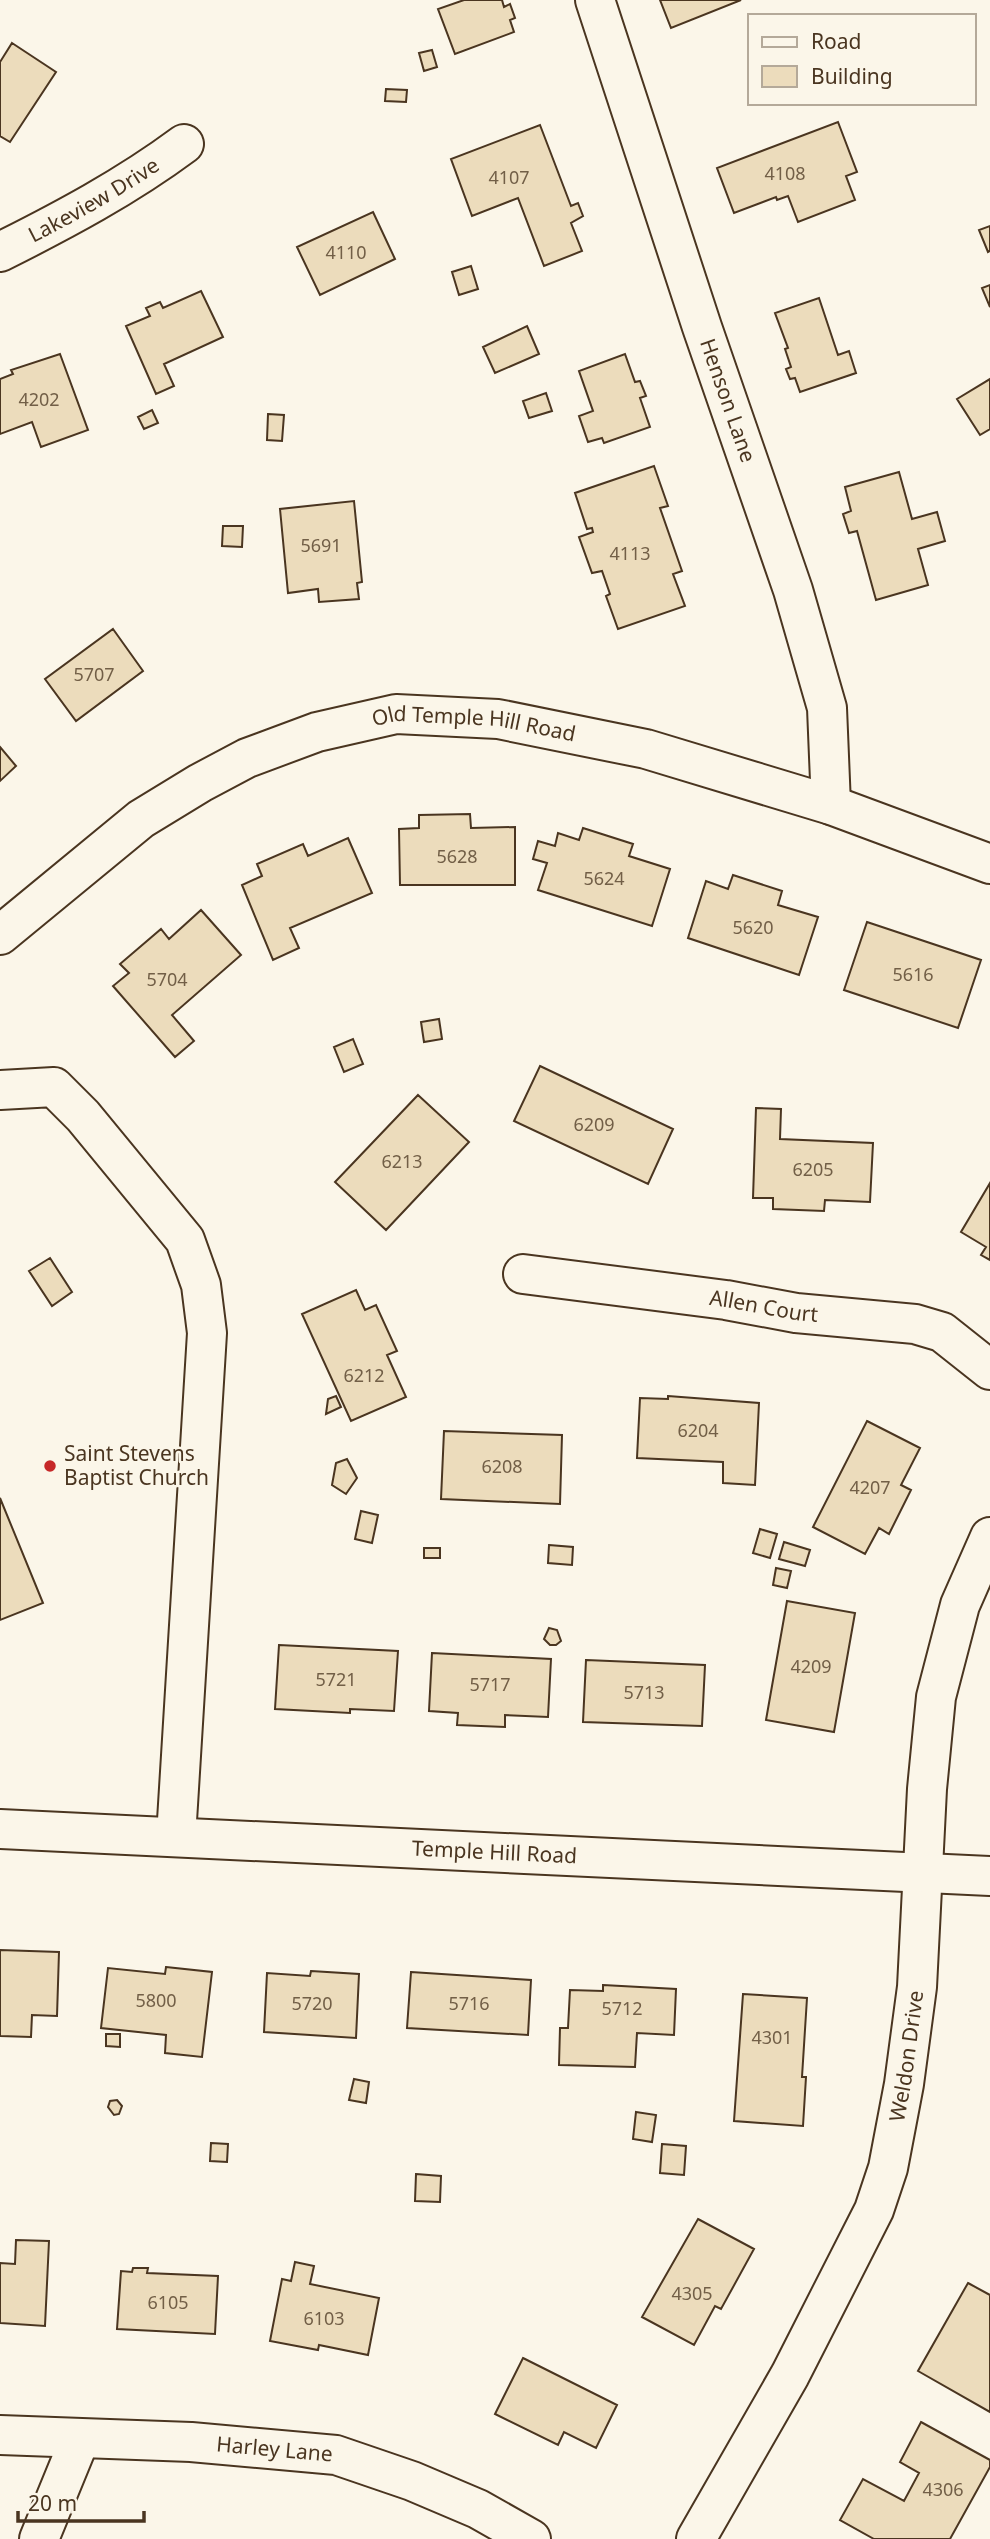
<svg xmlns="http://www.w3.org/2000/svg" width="990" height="2539" viewBox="0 0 990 2539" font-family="'Noto Sans',sans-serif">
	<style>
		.building { fill: #ecdcbc; stroke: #4a3520; stroke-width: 2 }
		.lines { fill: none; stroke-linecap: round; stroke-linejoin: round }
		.minor-casing { stroke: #4a3520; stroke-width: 42 }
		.major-casing { stroke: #4a3520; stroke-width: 42 }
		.minor { stroke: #fbf6e9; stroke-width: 38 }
		.major { stroke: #fbf6e9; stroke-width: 38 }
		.poi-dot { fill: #c62828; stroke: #fbf6e9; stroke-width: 2.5 }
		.labels { text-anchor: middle; stroke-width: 5; stroke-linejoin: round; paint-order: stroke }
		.number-label { font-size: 18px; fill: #725f47 }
		.street-label { font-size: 21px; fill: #4a3520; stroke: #fbf6e9 }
		.poi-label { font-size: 21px; fill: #4a3520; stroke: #fbf6e9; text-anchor: start }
	</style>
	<rect width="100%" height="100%" fill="#fbf6e9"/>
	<path class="building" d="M464,0H502L504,7L510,4L515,18L510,20L514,32L455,54L438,9Z
		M660,0H741L671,28Z
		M12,43L56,72L10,142L0,136V62Z
		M432,50L437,67L424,71L419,53Z
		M386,89L407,90L406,102L385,101Z
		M838,122L857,172L846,176L855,200L798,222L788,196L777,200L776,197L734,213L717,168Z
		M540,125L571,206L578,203L583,216L571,223L582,251L544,266L518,198L472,216L451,159Z
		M373,212L395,259L320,295L297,247Z
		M990,226V251L988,252L979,230Z
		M471,266L478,289L459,295L452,272Z
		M990,285V307L982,288Z
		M201,291L223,337L164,364L174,386L156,394L126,326L150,316L146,308L160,302L163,308Z
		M819,298L838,355L849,351L856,373L800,392L795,378L790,379L786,369L791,367L785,349L788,348L775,313Z
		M527,326L539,354L495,373L483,347Z
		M60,354L88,430L41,447L32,422L0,434V379L13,374L11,370Z
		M625,354L635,382L640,381L646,396L640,398L650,427L604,443L602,438L588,442L579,416L593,411L579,371Z
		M990,379V429L980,435L957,399Z
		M546,393L552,411L529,418L523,401Z
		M152,410L158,423L144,429L138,417Z
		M268,414L284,415L282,441L267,440Z
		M654,466L668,506L660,508L682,571L673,574L685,606L618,629L606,596L610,594L602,571L592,573L579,537L593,532L592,528L587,529L575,493Z
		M899,472L912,519L937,512L945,541L918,549L928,585L876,600L857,531L849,533L843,514L851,511L845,487Z
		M354,501L362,582L357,583L359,599L319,602L318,589L288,593L280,509Z
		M223,526H243L242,547L222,546Z
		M113,629L143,671L76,721L45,679Z
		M0,747L16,766L0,781Z
		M470,814L471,828L515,827V885H400L399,829L419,828V815Z
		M583,828L633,844L629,856L670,869L652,926L538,890L547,863L533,859L538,841L555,846L558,833L579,840Z
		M348,838L372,893L290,928L299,948L273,960L242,885L262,876L257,864L303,844L308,856Z
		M733,875L782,891L778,905L818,917L799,975L688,938L706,881L728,889Z
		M201,910L241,955L172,1015L194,1041L175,1057L113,986L129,973L120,964L161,929L169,939Z
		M867,922L981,960L958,1028L844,990Z
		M439,1019L442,1039L424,1042L421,1022Z
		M353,1039L363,1064L344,1072L334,1047Z
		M540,1066L673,1129L648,1184L514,1121Z
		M418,1095L469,1142L386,1230L335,1182Z
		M756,1108L781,1109L780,1139L873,1143L870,1202L825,1200L824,1211L773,1209V1198H753Z
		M990,1183V1260L981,1255L986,1247L961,1232Z
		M50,1258L72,1292L52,1306L29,1271Z
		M356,1290L365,1310L376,1305L397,1351L387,1355L406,1397L351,1421L302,1314Z
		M336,1396L341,1407L326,1414L328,1399Z
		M668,1396L759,1403L755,1485L723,1483V1462L637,1458L640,1398L668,1399Z
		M867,1421L920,1448L901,1485L911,1490L889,1534L879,1528L865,1554L813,1527Z
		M444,1431L562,1435L560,1504L441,1499Z
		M347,1459L357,1478L346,1494L332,1485L336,1463Z
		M0,1498L43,1603L0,1620Z
		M361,1511L378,1515L372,1543L355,1539Z
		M760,1529L777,1534L770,1558L753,1553Z
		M784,1542L810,1550L805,1566L779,1559Z
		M549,1545L573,1547L572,1565L548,1563Z
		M424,1548H440V1558H424Z
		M776,1568L791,1571L787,1588L773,1585Z
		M787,1601L855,1613L834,1732L766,1720Z
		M549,1628L557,1630L561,1641L556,1645H550L544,1639Z
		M279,1645L398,1651L394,1711L350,1709V1713L275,1709Z
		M432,1653L551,1659L548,1717L505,1715V1727L457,1725L458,1713L429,1711Z
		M586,1660L705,1665L702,1726L583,1722Z
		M0,1950L59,1952L57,2016L32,2015L31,2037L0,2036Z
		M166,1967L212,1972L202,2057L165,2053L166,2035L101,2028L108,1968L165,1974Z
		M311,1971L359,1974L356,2038L264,2032L267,1973L310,1976Z
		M411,1972L531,1980L528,2035L407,2028Z
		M603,1985L676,1989L674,2035L637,2033L635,2067L559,2065L560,2028H568L570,1990L603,1991Z
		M743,1994L807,1998L802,2077H806L803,2126L734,2121Z
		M106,2034H120V2047L106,2046Z
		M354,2079L369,2082L366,2103L349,2100Z
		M117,2100L122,2106L119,2114L114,2115L108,2107L110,2101Z
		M636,2112L656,2115L652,2142L633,2139Z
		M211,2143L228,2144L227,2162L210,2161Z
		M662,2144L686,2146L684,2175L660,2173Z
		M416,2174L441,2176L440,2202L415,2201Z
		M698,2219L754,2249L721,2309L715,2306L694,2345L642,2317Z
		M16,2240L49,2241L45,2326L0,2323V2263L15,2264Z
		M295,2262L314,2266L310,2284L379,2298L368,2355L319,2345L318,2350L270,2341L282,2279L291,2281Z
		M133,2268H148L147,2273L218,2276L215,2334L117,2329L121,2271L132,2272Z
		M968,2283L990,2295V2412L918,2371Z
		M523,2358L617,2405L596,2448L564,2432L558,2445L495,2414Z
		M921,2422L990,2460V2467L950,2539H874L840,2520L863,2479L904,2501L919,2473L900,2462Z"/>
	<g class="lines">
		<g class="minor-casing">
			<g id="minor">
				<path id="s1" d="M595,0L702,327L793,590L827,708L831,805"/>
				<path id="s2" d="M0,252C64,220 126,187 184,144"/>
				<path id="s3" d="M0,935L141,819L200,783L247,758L317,732L396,714L498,719L646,749L831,805L990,864"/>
				<path d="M0,1090L54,1087L83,1116L185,1240L201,1285L207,1333L176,1837"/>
				<path id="s4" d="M523,1274L726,1300L796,1313L915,1324L942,1332L990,1370"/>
				<path id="s5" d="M0,2435L191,2442L336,2455L412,2481L478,2509L531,2539"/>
				<path d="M39,2539L80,2439"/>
				<path id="s6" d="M696,2539L790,2375L874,2210L888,2168L904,2084L917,1987L927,1789L936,1697L960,1605L990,1537"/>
			</g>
		</g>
		<g class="major-casing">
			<g id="major">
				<path id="s7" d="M0,1829L990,1876"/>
			</g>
		</g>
		<use href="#minor" class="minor"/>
		<use href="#major" class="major"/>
	</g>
	<circle class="poi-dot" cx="50" cy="1466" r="7"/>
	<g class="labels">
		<g class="number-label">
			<text x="785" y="180">4108</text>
			<text x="509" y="184">4107</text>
			<text x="346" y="259">4110</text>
			<text x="39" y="406">4202</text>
			<text x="321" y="552">5691</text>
			<text x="630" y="560">4113</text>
			<text x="94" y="681">5707</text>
			<text x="457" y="863">5628</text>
			<text x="604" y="885">5624</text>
			<text x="753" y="934">5620</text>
			<text x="913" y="981">5616</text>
			<text x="167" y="986">5704</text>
			<text x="594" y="1131">6209</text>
			<text x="402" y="1168">6213</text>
			<text x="813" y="1176">6205</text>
			<text x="364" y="1382">6212</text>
			<text x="698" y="1437">6204</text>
			<text x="502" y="1473">6208</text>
			<text x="870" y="1494">4207</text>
			<text x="811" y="1673">4209</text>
			<text x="336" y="1686">5721</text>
			<text x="490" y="1691">5717</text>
			<text x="644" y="1699">5713</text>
			<text x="156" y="2007">5800</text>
			<text x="312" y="2010">5720</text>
			<text x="469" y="2010">5716</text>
			<text x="622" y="2015">5712</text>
			<text x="772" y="2044">4301</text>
			<text x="692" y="2300">4305</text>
			<text x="168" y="2309">6105</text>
			<text x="324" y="2325">6103</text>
			<text x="943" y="2496">4306</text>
		</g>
		<g class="street-label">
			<text dy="7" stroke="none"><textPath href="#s2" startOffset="107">Lakeview Drive</textPath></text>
			<text dy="7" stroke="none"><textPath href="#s1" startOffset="422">Henson Lane</textPath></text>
			<text dy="7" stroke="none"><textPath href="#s3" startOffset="539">Old Temple Hill Road</textPath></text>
			<text dy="7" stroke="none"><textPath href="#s4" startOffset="243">Allen Court</textPath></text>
			<text dy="7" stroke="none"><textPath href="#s7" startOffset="495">Temple Hill Road</textPath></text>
			<text dy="7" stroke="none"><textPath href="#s6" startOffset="532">Weldon Drive</textPath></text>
			<text dy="7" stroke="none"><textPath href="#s5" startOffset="275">Harley Lane</textPath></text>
		</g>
		<g class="poi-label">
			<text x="64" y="1461">Saint Stevens<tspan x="64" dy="24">Baptist Church</tspan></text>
		</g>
	</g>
	<rect x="748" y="14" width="228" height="91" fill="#fbf6e9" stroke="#b4a999" stroke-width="2"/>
	<rect x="762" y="37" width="35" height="10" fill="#fbf6e9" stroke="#b4a999" stroke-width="2"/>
	<text x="811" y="49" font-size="21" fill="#4a3520">Road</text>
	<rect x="762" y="66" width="35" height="21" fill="#ecdcbc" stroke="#b4a999" stroke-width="2"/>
	<text x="811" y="84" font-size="21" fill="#4a3520">Building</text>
	<path d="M18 2511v10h126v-10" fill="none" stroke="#4a3520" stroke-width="3.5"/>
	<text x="28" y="2511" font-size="21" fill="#4a3520" stroke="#fbf6e9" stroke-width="5" paint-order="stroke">20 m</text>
</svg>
